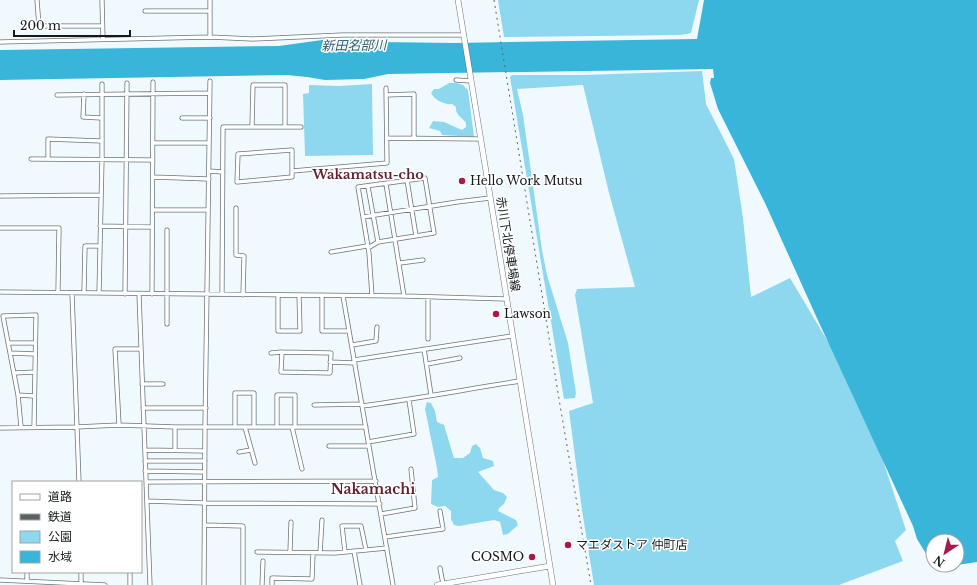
<svg xmlns="http://www.w3.org/2000/svg" width="977" height="585" viewBox="0 0 977 585" font-family="'Libre Baskerville','Noto Sans JP',serif">
	<style>
		.green { fill: #8ed8ef }
		.water { fill: #38b5d8 }
		.lines { fill: none; stroke-linecap: round; stroke-linejoin: round }
		.street-casing { stroke: #697478; stroke-width: 5 }
		.secondary-casing { stroke: #697478; stroke-width: 6 }
		.street { stroke: #fff; stroke-width: 3.5 }
		.secondary { stroke: #fff; stroke-width: 5 }
		.rail { stroke: #5b6264; stroke-width: 1; stroke-dasharray: 2 4; stroke-linecap: butt }
		.poi-dot { fill: #ab174a; stroke: #fff; stroke-width: 1.5 }
		.labels { text-anchor: middle; stroke-width: 3; stroke-linejoin: round; paint-order: stroke }
		.poi-label { font-size: 12px; fill: #14191a; stroke: #fff; text-anchor: start }
		.street-label { font-size: 12px; fill: #14191a; stroke: #fff }
		.water-label { font-size: 13px; font-style: italic; fill: #2b5d6c; stroke: #fff }
		.neighbourhood-label { font-size: 13px; font-weight: bold; fill: #631e30; stroke: #fff }
		.quarter-label { font-size: 14px; font-weight: bold; fill: #631e30; stroke: #fff }
	</style>
	<rect width="100%" height="100%" fill="#f0fafe"/>
	<path class="green" d="M498,0H699L691,33L681,35L504,37Z
		M702,71L706,104L734,159L743,218L751,297L790,278L840,362L867,412L906,530L895,541L903,561L839,585H594L582,510L569,411L593,403L575,295L577,289L635,287L609,193L583,85L517,89L523,115L542,250L547,275L568,343L576,393L575,398L564,399L510,77L512,75H583Z
		M449,83H457L463,85L468,90L474,137L442,135L440,131L429,128L433,121L444,122L462,130L466,127V123C462,117 455,115 456,107L452,104C445,105 434,100 431,93L434,89H439Z
		M372,84L373,155L305,156L303,94L309,93V85L339,86Z
		M427,402L431,403L435,411L437,422L444,425L454,458H463L470,453L472,446L476,444L480,448L483,458L493,461L494,466L478,472L494,490L503,493L507,497L504,504L499,508L498,511L516,520L518,525L508,534L503,535L500,522L494,520L459,526L454,525L451,519V511L445,506L438,507L431,504L432,480L438,477L437,468L425,409Z"/>
	<path class="water" d="M704,0H977V562L957,565V541H933V565L917,539L913,526L816,316L765,203L718,109L710,83L711,78H714L713,69L388,74L364,79L325,80L307,77L287,75L0,80V50L279,46L322,40H344L366,39L378,42L455,43L697,39Z"/>
	<g class="lines">
		<g class="street-casing">
			<path id="street" d="M37,0L39,26H102
				M102,0L103,40
				M145,11H210
				M210,37V0
				M0,42L210,37L252,39L342,35H464
				M456,80L471,81
				M84,94L83,117L101,118
				M57,95L210,93
				M386,95L414,94V138
				M182,118H210
				M252,127L253,85H285V126
				M387,138L480,139
				M153,143H209
				M292,150V177L237,182L238,154Z
				M31,159L153,160
				M48,159V139L101,141
				M209,171L223,172
				M292,171L387,163L386,88
				M153,177L209,179
				M407,180L416,236
				M386,184L404,296
				M0,196L101,195
				M236,208V255L244,256L243,295
				M153,210H208
				M363,217L358,187L425,178L434,233L378,242L368,187
				M100,226L152,227
				M0,228H59L58,292
				M167,230V324
				M368,248L378,242
				M331,252L367,246
				M400,263L423,260
				M0,292L404,296L506,299
				M84,292L85,246H100
				M72,293L79,482
				M99,293L102,159V84
				M125,294L127,83
				M139,294L150,585
				M152,294L153,82
				M222,294L223,127H301
				M278,295V331H300L299,295
				M322,295V331H349
				M343,296L393,585
				M372,296L369,253L363,217L457,202L490,198
				M428,339V297
				M8,343H35
				M352,345L376,341L377,327
				M424,349L431,395
				M10,353L35,354
				M271,353L282,352L331,353L330,373L281,372L282,352
				M354,360L512,336
				M330,362L355,363
				M427,364L460,358
				M14,373L35,372
				M142,384H163
				M18,395L34,396
				M314,405L362,404
				M362,406C415,399 468,389 520,381
				M143,408H206
				M119,425L115,349H140
				M21,427L18,395L3,316L36,315L34,427
				M175,427V450
				M235,427V393H254V427
				M245,427L255,463
				M277,427V395H295V427
				M292,427L302,469
				M0,428L76,427L119,425L175,427H366
				M368,442L414,434L409,400
				M329,446H369
				M145,450L205,451
				M239,452L251,450
				M145,461H205
				M145,471L205,472
				M146,482L376,481
				M147,501L205,503L380,504
				M381,514L415,508L411,469
				M205,525L243,526V585
				M385,537L443,529L440,511
				M354,551L360,585
				M257,552L335,553L387,548
				M290,552L291,522
				M345,552L342,526H361L366,550
				M320,553L322,520
				M440,568L443,584
				M81,572V584
				M130,572V585
				M0,580L105,585
				M27,581V572
				M204,585L205,427L210,81
				M262,585L263,561
				M272,585V578L312,579L313,553"/>
		</g>
		<g class="secondary-casing">
			<path id="secondary" d="M458,0C489,195 523,390 553,585
				M437,585L550,566"/>
		</g>
		<use href="#street" class="street"/>
		<use href="#secondary" class="secondary"/>
		<path class="rail" d="M494,0L560,405L591,585"/>
	</g>
	<g class="poi-dot">
		<circle cx="462" cy="181" r="4"/>
		<circle cx="496" cy="314" r="4"/>
		<circle cx="568" cy="545" r="4"/>
		<circle cx="532" cy="557" r="4"/>
	</g>
	<g class="labels">
		<g class="poi-label">
			<text x="470" y="185">Hello Work Mutsu</text>
			<text x="504" y="318">Lawson</text>
			<text x="576" y="549">マエダストア 仲町店</text>
			<text x="524" y="561" text-anchor="end">COSMO</text>
		</g>
		<g class="street-label">
			<text transform="translate(508 244) rotate(81)" y="4">赤川下北停車場線</text>
		</g>
		<g class="water-label">
			<text transform="translate(354 45) rotate(-1)" y="5">新田名部川</text>
		</g>
		<g class="neighbourhood-label">
			<text x="368" y="179">Wakamatsu-cho</text>
		</g>
		<g class="quarter-label">
			<text x="373" y="494">Nakamachi</text>
		</g>
	</g>
	<rect x="12" y="481" width="130" height="92" fill="#ffffff" stroke="#a1a3a3"/>
	<rect x="20" y="494" width="20" height="6" fill="#ffffff" stroke="#a1a3a3"/>
	<text x="48" y="501" font-size="12" fill="#14191a">道路</text>
	<rect x="20" y="514" width="20" height="6" fill="#5b6264" stroke="#a1a3a3"/>
	<text x="48" y="521" font-size="12" fill="#14191a">鉄道</text>
	<rect x="20" y="531" width="20" height="12" fill="#8ed8ef" stroke="#a1a3a3"/>
	<text x="48" y="541" font-size="12" fill="#14191a">公園</text>
	<rect x="20" y="551" width="20" height="12" fill="#38b5d8" stroke="#a1a3a3"/>
	<text x="48" y="561" font-size="12" fill="#14191a">水域</text>
	<g transform="translate(945 553) rotate(215)"><circle r="19" fill="#ffffff" stroke="#a1a3a3"/>
	<path d="M0-3L7 15L0 10L-7 15Z" fill="#ab174a"/>
	<text y="-6" font-size="11" font-weight="bold" text-anchor="middle" fill="#14191a">N</text>
	</g>
	<path d="M14 30v6h116v-6" fill="none" stroke="#14191a" stroke-width="2"/>
	<text x="20" y="30" font-size="12" fill="#14191a" stroke="#ffffff" stroke-width="3" paint-order="stroke">200 m</text>
</svg>
